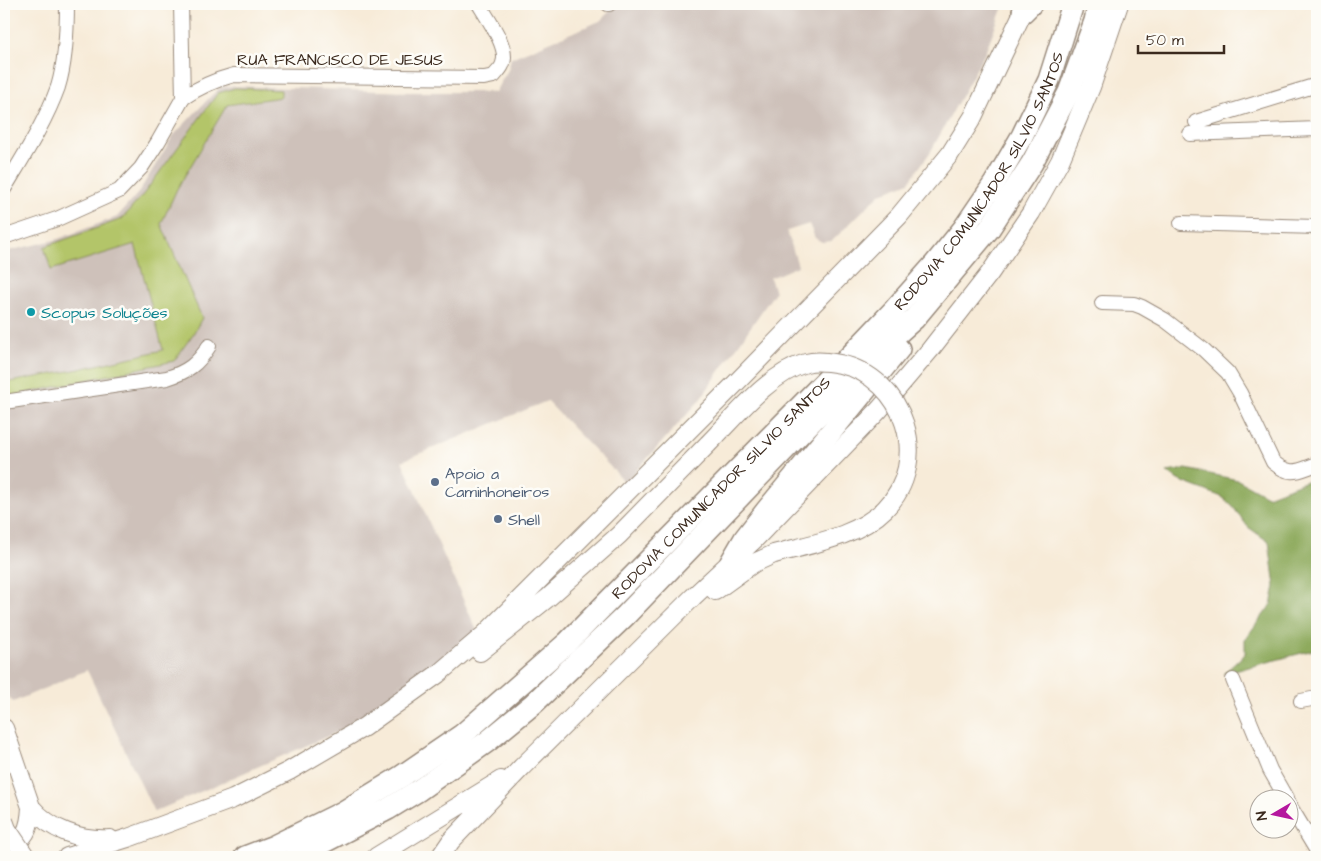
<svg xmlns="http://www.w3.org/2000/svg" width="1321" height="861" viewBox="0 0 1321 861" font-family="'Architects Daughter',sans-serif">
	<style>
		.industrial { fill: #cec1ba }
		.green { fill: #b3c569; stroke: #777844 }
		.forest { fill: #8eaa5d; stroke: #646a3e }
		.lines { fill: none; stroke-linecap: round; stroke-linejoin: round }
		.minor-casing { stroke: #998a7b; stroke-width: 16 }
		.major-casing { stroke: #998a7b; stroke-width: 20 }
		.highway-casing { stroke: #998a7b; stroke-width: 24 }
		.minor { stroke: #fff; stroke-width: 14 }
		.major { stroke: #fff; stroke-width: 18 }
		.highway { stroke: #fff; stroke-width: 21 }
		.major-bridge-casing { stroke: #998a7b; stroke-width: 20; stroke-linecap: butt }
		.major-bridge { stroke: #fff; stroke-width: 18 }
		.culture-dot { fill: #0f9aa8; stroke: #fdfcf7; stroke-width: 2 }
		.service-dot { fill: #5c6f8a; stroke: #fdfcf7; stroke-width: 2 }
		.labels { text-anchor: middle; stroke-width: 5; stroke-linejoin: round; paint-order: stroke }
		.street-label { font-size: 16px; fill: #3b2a1e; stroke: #fdfcf7 }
		.culture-label { font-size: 16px; fill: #0d838f; stroke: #fdfcf7; text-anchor: start }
		.service-label { font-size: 16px; fill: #4e5e75; stroke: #fdfcf7; text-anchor: start }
	</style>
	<rect width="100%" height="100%" fill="#fdfcf7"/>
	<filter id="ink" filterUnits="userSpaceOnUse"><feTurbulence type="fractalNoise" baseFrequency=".02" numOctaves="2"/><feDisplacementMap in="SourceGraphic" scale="10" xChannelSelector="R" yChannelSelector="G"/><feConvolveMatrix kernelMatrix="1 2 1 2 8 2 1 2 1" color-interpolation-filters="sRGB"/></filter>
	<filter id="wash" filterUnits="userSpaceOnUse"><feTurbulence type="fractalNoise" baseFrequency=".0096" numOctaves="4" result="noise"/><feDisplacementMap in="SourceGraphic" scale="20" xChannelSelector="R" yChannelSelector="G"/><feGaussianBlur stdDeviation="1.12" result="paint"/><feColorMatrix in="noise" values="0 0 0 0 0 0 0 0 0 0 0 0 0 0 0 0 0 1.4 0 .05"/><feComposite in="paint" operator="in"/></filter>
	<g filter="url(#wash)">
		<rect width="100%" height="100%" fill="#f7ebd8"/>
		<path class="industrial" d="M621,4H788L790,9L807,4H1004L984,55L931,151L909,182L880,194L832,241L822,242L815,238L809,224L787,231L798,266L770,278L775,292L699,401L628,480L625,482L547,401L402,461L477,631L358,723L154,812L87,670L13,702L4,691V252L55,240L117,217L139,192L173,136L211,96L221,87L235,86L410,92H495L508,70L511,58L600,21L616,5Z"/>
		<path class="green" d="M235,88L281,90V97L227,105L177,189L161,224L202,318L193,334L174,361L4,398V383L75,370L163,350L135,244L51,270L44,247L122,219L142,196L218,93Z"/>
		<path class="forest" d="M1186,469L1238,480L1267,496L1317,477V649L1223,674L1245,654V639L1271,605L1275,586L1269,542L1248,527L1233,507L1222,497L1178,480L1167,472Z"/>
	</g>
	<g filter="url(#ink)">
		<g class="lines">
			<g class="minor-casing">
				<path id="minor" d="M608,4H609
					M183,98C199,87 215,80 234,75L484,78L494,76C497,72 502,68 503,63C509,47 487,18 479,4
					M1196,122L1317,85
					M1190,134L1317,129
					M4,189C23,157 45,123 58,87C66,61 67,31 67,4
					M1181,223L1317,227
					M4,237L57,219L119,191L141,168L158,142L183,98L181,4
					M1102,303L1134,304L1142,307L1165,320L1204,350L1228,373L1240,393L1273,462C1291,477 1297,471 1317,464
					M4,402L167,378C187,372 198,364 209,346
					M1233,680L1270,770L1286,798
					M1301,701L1317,698
					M1288,803L1317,851"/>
			</g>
			<g class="major-casing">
				<path id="major" d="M715,591L754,563L774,554
					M480,652L549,597L619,535L708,444
					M4,728L31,807C50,830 81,841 110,839
					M4,849C26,841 30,828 31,807
					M67,857L128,838L233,799L289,771L364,727L438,674L485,634L733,386L899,216L950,154L973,117L1023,12L1025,4
					M376,857L501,780
					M440,857L451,841L522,767L693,597L754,540L879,410L930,350L990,273L1031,213L1060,161L1091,87L1119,4"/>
			</g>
			<g class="highway-casing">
				<g id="highway">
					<path d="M1023,12L1031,4"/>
					<path d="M731,562L745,538L766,511L899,349"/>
					<path id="s1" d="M245,857L274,846L343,812L402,776L462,735L567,643L852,354L894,310L934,265L964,228L994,184L1022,136L1049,80L1073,4"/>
					<path d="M295,857L388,809L419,790L488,741L533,704L626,615L888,342L914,319L989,229L1032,163L1069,92L1095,21L1099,4"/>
				</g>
			</g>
			<use href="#minor" class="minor"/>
			<use href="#major" class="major"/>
			<use href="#highway" class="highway"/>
			<g class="major-bridge-casing">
				<path id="major-bridge" d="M708,444C735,417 768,374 806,363C817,360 829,362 840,364C905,378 932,461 885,509C857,537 811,544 774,554
					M4,821L7,829L26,857"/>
			</g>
			<use href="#major-bridge" class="major-bridge"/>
		</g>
	</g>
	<circle class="culture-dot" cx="31" cy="312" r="5"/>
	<g class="service-dot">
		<circle cx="435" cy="482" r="5"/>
		<circle cx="498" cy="519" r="5"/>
	</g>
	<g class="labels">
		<g class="street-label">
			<text x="340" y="65">RUA FRANCISCO DE JESUS</text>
			<text dy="6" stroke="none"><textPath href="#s1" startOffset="1012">RODOVIA COMUNICADOR SILVIO SANTOS</textPath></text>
			<text dy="6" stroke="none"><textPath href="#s1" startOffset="608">RODOVIA COMUNICADOR SILVIO SANTOS</textPath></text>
		</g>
		<g class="culture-label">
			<text x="41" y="318">Scopus Soluções</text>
		</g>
		<g class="service-label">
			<text x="445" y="479">Apoio a<tspan x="445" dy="18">Caminhoneiros</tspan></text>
			<text x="508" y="525">Shell</text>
		</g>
	</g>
	<rect width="1321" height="861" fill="none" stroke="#fdfcf7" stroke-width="20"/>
	<g transform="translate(1274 814) rotate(261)"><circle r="24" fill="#fdfcf7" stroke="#afa8a0"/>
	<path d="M0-4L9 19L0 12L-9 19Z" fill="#b5179e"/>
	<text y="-8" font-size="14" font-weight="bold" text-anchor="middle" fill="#3b2a1e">N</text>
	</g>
	<path d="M1138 45v8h86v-8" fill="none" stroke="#3b2a1e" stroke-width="2.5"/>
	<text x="1146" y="45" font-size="15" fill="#3b2a1e" stroke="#fdfcf7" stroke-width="4" paint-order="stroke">50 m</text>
</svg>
